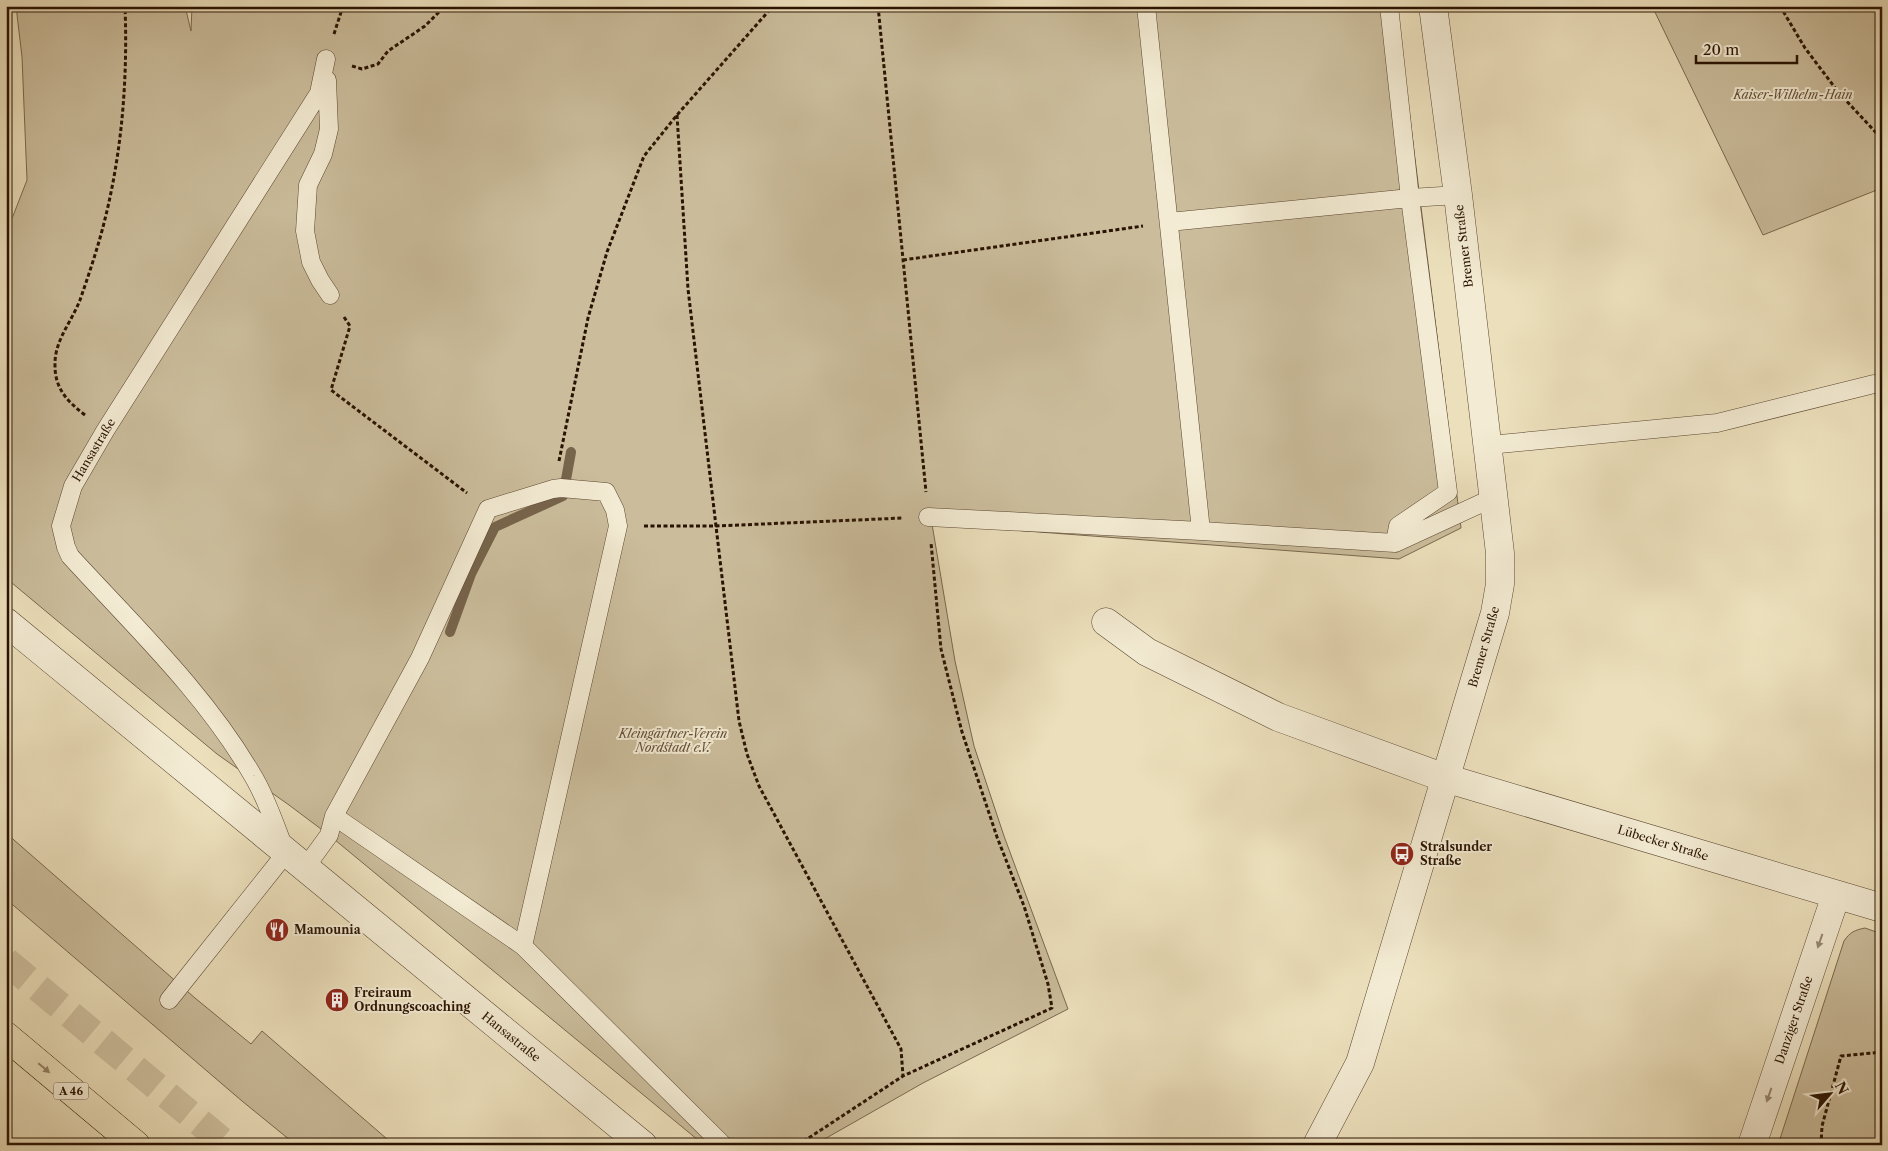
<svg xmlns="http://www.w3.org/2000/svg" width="1888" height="1151" viewBox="0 0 1888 1151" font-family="'Libre Caslon Text',serif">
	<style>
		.green { fill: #cbbd9c; stroke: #7a684e }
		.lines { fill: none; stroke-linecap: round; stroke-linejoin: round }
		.stream { stroke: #76644b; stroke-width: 10 }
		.motorway-tunnel { stroke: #cfc1a0; stroke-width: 28; stroke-dasharray: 28 14; stroke-linecap: butt }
		.service-casing { stroke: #5a4630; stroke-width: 19 }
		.minor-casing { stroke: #5a4630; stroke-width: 29 }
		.motorway-casing { stroke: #291201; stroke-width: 29 }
		.path { stroke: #291201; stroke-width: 3; stroke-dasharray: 4 2.5; stroke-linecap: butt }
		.service { stroke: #f3ebd3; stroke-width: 18 }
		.minor { stroke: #f3ebd3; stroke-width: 28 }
		.motorway { stroke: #ece0bc; stroke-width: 28 }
		.oneway { fill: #988974 }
		.oneway2 { fill: #948368 }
		.labels { text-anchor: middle; stroke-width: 4; stroke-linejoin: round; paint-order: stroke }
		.shield { fill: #f3ebd3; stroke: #665340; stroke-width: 1 }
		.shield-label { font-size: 11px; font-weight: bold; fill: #291201 }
		.park-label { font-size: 12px; font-style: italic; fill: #624e37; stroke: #f3ebd3 }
		.street-label { font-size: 12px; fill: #291201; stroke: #f3ebd3 }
		.poi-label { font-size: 12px; font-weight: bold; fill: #291201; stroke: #f3ebd3; text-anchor: start }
	</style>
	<rect width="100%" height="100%" fill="#ece0bc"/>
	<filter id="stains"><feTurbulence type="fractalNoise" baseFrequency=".004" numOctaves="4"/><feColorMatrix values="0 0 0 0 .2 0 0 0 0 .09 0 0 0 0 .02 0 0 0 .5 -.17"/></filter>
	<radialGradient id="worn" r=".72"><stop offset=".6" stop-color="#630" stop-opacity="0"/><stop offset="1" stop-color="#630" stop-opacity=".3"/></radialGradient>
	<path class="green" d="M16,6H185L191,31L192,6H1396L1461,528L1399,559L932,524L955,661L974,746L1004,836L1068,1009L923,1083L814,1145H704L329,835L289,805L217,754L6,578V234L27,180L22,57Z
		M1652,6H1882V188L1763,235Z
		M6,833L195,998L251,1044L262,1031L394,1145H296L242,1101L6,899Z
		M1865,928L1882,934V1145H1778L1844,941C1850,932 1855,930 1865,928Z"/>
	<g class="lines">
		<path class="stream" d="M450,632L471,574L495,527L563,496L571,452"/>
		<path class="motorway-tunnel" d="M6,961L227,1145"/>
		<g class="service-casing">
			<path id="service" d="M1146,6L1201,531
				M1389,6L1410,198L1448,492L1398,526L1395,543
				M327,80L329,129L323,154L308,185L305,231L311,262L320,280L330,295
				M1169,222L1410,198L1458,195
				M1489,445L1717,423L1874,384
				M928,517L1201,531L1395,543L1495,497
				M334,816L420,658L488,509L553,489L561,488L606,492L615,510L618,526L523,946
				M305,868L329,835L334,816L523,946L723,1145
				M169,1000L286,853C276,828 267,799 253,776C205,693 134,626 70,556L66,547L61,526L73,486L105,431L319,93L326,59"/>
		</g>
		<g class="minor-casing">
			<path id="minor" d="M6,622L643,1145
				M1106,622L1147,652L1278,717L1445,778L1882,908
				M1317,1145L1360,1063L1495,613L1500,584V553L1458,195L1433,6
				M1752,1145L1836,895"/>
		</g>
		<g class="motorway-casing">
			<path id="motorway" d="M6,1036L136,1145"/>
		</g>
		<path class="path" d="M878,6L926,492
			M1780,6L1805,48L1839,93L1882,139
			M334,34L343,6
			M352,66L362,69L378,64L388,51L425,26L445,6
			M677,115L688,289L739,721L747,754L759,786L901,1049L903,1076
			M903,260L1143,226
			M344,317L350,326L331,390L467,493
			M85,415C68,402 55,389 55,366C54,341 71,323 80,300C87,280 94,259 100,238C121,163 128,85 125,6
			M559,461L588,318L607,252L644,156L677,115L773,6
			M644,526H716L903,518
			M798,1145L903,1076L1052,1008L1048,984L1024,906L997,837L962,732L941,649L931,543
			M1821,1145L1822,1126L1841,1056L1882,1052"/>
		<use href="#service" class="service"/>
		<use href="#minor" class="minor"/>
		<use href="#motorway" class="motorway"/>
	</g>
	<defs><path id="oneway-solid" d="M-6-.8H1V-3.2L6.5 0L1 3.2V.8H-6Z" transform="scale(1.25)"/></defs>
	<g class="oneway">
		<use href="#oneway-solid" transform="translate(1820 941) rotate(109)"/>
		<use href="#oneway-solid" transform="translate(1769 1095) rotate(109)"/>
	</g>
	<use class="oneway2" href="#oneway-solid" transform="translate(44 1068) rotate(40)"/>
	<defs>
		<g id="bus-disc" transform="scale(1.25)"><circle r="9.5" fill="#8f2418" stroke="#f3ebd3"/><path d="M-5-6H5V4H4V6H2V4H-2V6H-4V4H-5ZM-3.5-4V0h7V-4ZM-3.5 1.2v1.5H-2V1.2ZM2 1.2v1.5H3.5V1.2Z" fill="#fff"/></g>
		<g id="restaurant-disc" transform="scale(1.25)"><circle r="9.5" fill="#8f2418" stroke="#f3ebd3"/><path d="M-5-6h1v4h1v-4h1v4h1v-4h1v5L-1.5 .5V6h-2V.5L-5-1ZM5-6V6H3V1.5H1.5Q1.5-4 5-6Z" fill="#fff"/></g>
		<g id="building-disc" transform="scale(1.25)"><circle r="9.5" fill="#8f2418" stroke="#f3ebd3"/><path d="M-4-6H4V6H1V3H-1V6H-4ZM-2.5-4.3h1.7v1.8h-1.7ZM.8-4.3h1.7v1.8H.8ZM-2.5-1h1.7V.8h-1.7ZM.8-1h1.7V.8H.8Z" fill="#fff"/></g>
	</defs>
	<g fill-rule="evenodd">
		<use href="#bus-disc" x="1402" y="854"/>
		<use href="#restaurant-disc" x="277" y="930"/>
		<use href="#building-disc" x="337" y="1000"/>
	</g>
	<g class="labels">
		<rect class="shield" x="53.5" y="1082.5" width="35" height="17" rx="4"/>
		<g class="shield-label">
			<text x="71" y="1095">A 46</text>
		</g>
		<g class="park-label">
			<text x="1793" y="99">Kaiser-Wilhelm-Hain</text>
			<text x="673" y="738">Kleingärtner-Verein<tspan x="673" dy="14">Nordstadt e.V.</tspan></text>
		</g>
		<g class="street-label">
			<text transform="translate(1464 246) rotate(-97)" y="4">Bremer Straße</text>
			<text transform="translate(94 450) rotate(-59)" y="4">Hansastraße</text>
			<text transform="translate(1484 647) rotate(-74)" y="4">Bremer Straße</text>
			<text transform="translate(1663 843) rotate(17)" y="4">Lübecker Straße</text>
			<text transform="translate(1794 1020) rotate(-71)" y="4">Danziger Straße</text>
			<text transform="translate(511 1037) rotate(39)" y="4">Hansastraße</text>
		</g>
		<g class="poi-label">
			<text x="1420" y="851">Stralsunder<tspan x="1420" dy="14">Straße</tspan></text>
			<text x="294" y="934">Mamounia</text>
			<text x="354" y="997">Freiraum<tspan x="354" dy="14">Ordnungscoaching</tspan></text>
		</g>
	</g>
	<rect width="1888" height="1151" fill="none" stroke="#ece0bc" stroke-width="25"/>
	<rect x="8" y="8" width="1873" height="1136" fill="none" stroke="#291201" stroke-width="2.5"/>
	<rect x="12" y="12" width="1863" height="1126" fill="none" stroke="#291201"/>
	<g transform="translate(1830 1094) rotate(62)" stroke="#f3ebd3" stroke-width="4" paint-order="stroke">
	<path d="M0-4L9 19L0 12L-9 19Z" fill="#291201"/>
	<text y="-8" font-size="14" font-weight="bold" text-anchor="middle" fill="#291201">N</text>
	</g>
	<path d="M1696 55v8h101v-8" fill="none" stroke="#291201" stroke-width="2.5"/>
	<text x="1703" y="55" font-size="15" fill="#291201" stroke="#f3ebd3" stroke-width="4" paint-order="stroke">20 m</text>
	<rect width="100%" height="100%" filter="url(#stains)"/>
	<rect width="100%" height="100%" fill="url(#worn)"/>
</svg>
